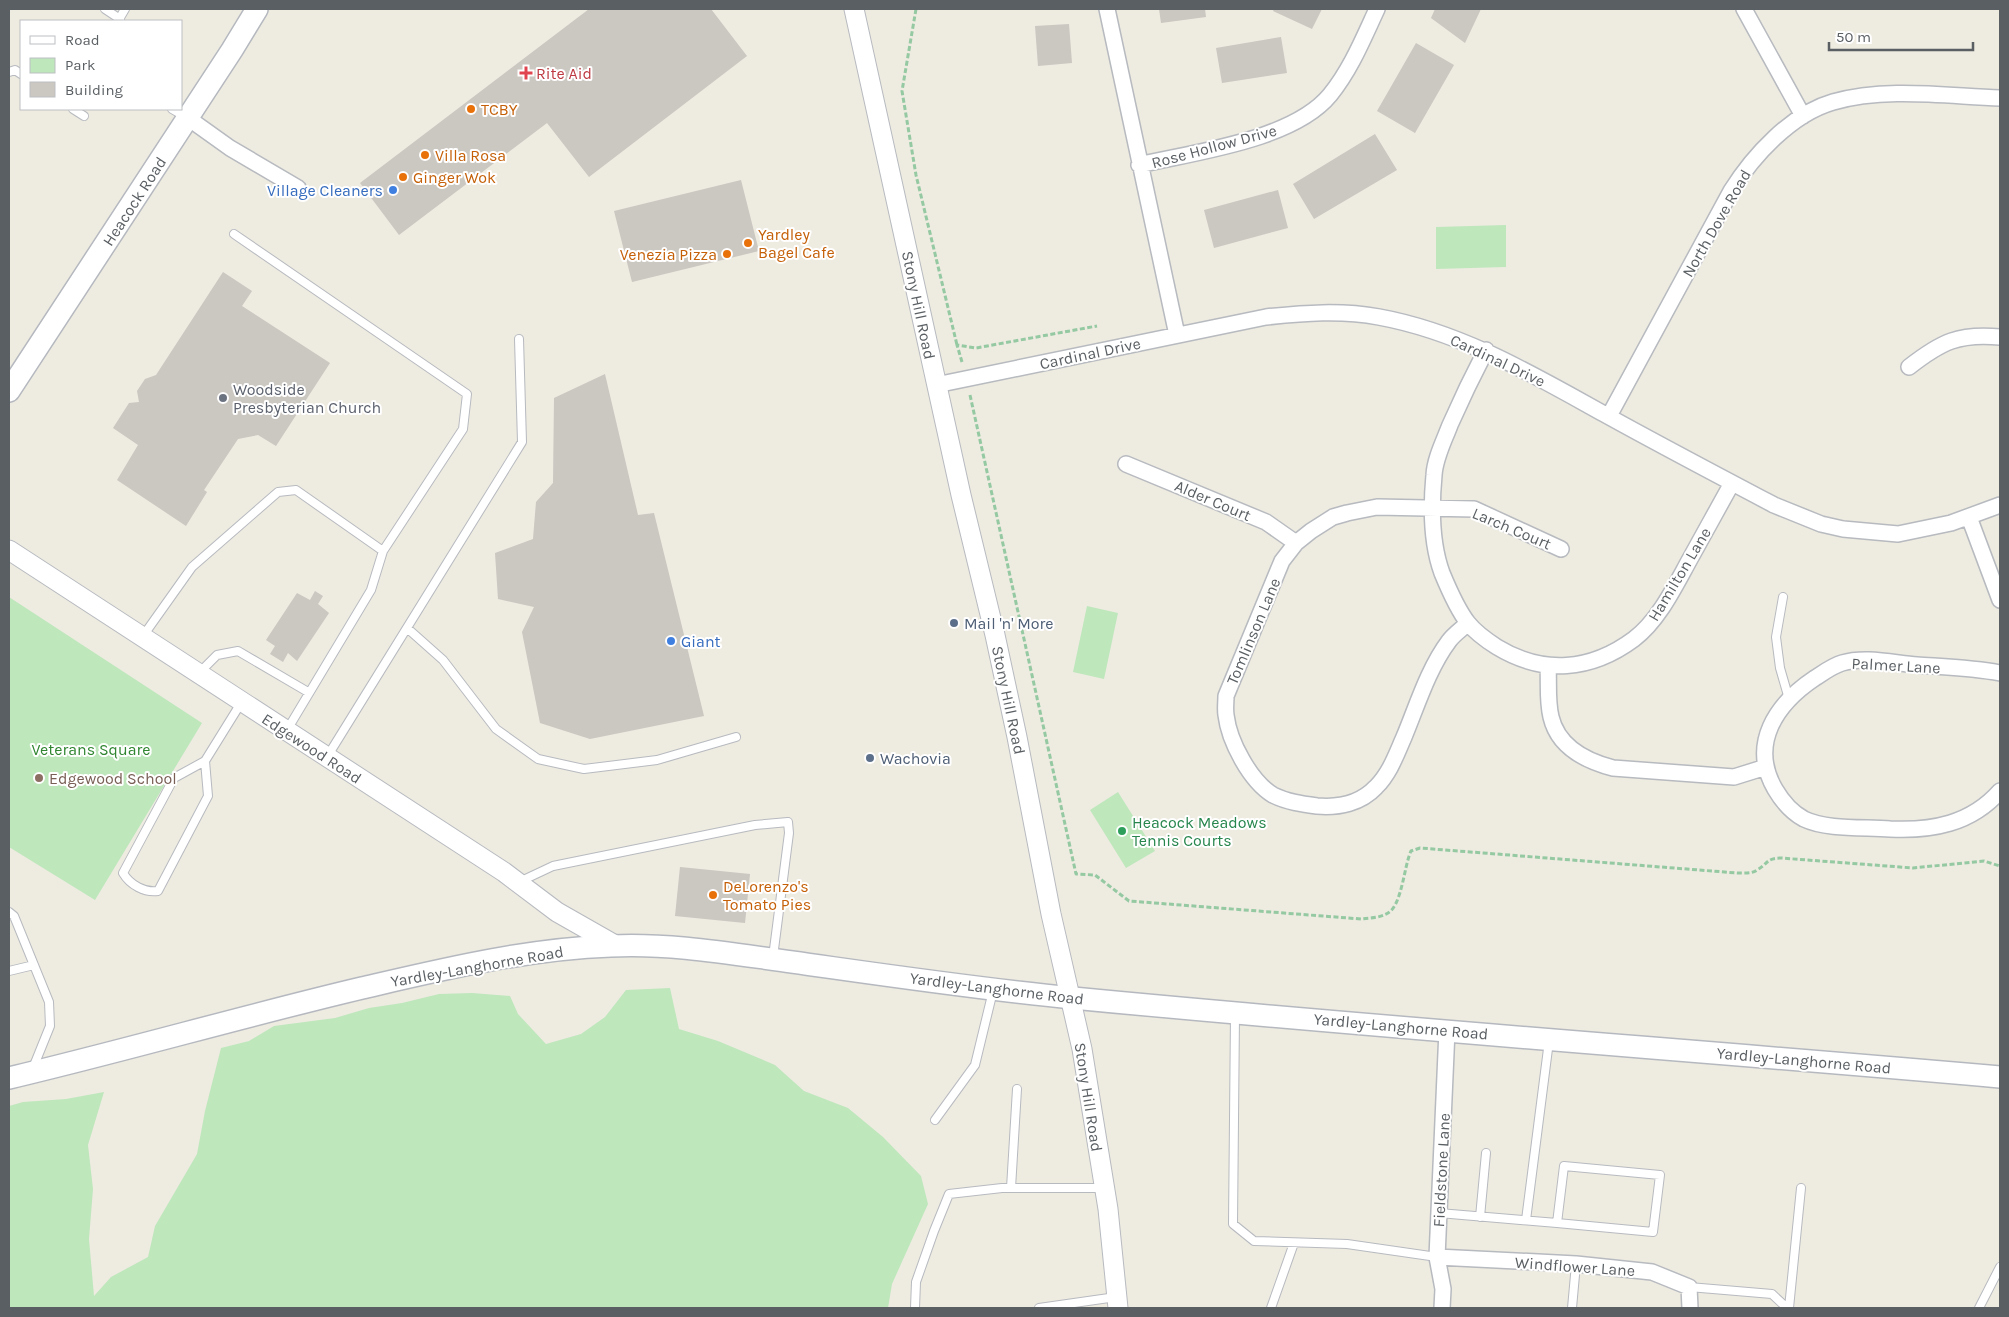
<svg xmlns="http://www.w3.org/2000/svg" width="2009" height="1317" viewBox="0 0 2009 1317" font-family="Karla,sans-serif">
	<style>
		.green { fill: #bee7bc }
		.building { fill: #cbc7c1 }
		.lines { fill: none; stroke-linecap: round; stroke-linejoin: round }
		.service-casing { stroke: #b7babf; stroke-width: 10 }
		.minor-casing { stroke: #b7babf; stroke-width: 18 }
		.tertiary-casing { stroke: #b7babf; stroke-width: 21 }
		.secondary-casing { stroke: #b5b9bf; stroke-width: 24 }
		.path { stroke: #95c9a2; stroke-width: 3; stroke-dasharray: 5 2.5; stroke-linecap: butt }
		.service { stroke: #fff; stroke-width: 8 }
		.minor { stroke: #fff; stroke-width: 15 }
		.tertiary { stroke: #fff; stroke-width: 19 }
		.secondary { stroke: #fff; stroke-width: 21 }
		.health-dot { fill: #e0444e; stroke: #fff; stroke-width: 2 }
		.food-dot { fill: #e8710a; stroke: #fff; stroke-width: 2 }
		.shop-dot { fill: #3f7fe0; stroke: #fff; stroke-width: 2 }
		.worship-dot { fill: #6b7280; stroke: #fff; stroke-width: 2 }
		.service-dot { fill: #5c6f8a; stroke: #fff; stroke-width: 2 }
		.education-dot { fill: #8d6e63; stroke: #fff; stroke-width: 2 }
		.leisure-dot { fill: #2e9e5b; stroke: #fff; stroke-width: 2 }
		.labels { text-anchor: middle; stroke-width: 4; stroke-linejoin: round; paint-order: stroke }
		.health-label { font-size: 16px; fill: #be3a42; stroke: #fff; text-anchor: start }
		.food-label { font-size: 16px; fill: #c56008; stroke: #fff; text-anchor: start }
		.street-label { font-size: 16px; fill: #5a5f63; stroke: #fff }
		.shop-label { font-size: 16px; fill: #366cbe; stroke: #fff; text-anchor: end }
		.worship-label { font-size: 16px; fill: #5b616d; stroke: #fff; text-anchor: start }
		.service-label { font-size: 16px; fill: #4e5e75; stroke: #fff; text-anchor: start }
		.park-label { font-size: 16px; fill: #2f8530; stroke: #fff }
		.education-label { font-size: 16px; fill: #785e54; stroke: #fff; text-anchor: start }
		.leisure-label { font-size: 16px; fill: #27864d; stroke: #fff; text-anchor: start }
	</style>
	<rect width="100%" height="100%" fill="#eeebe1"/>
	<path class="green" d="M1506,225V267L1436,269V227Z
		M9,597L202,723L95,900L9,847Z
		M1087,606L1118,613L1104,679L1073,672Z
		M1118,792L1155,851L1126,868L1090,810Z
		M670,988L679,1029L718,1041L775,1065L804,1091L848,1108L883,1137L921,1176L928,1204L892,1284L888,1308H9V1106L23,1102L66,1099L104,1092L88,1145L93,1189L89,1239L94,1296L111,1277L148,1257L155,1226L197,1154L205,1111L221,1048L249,1041L274,1026L335,1018L369,1008L402,1003L439,994L472,993L510,996L518,1014L546,1044L581,1034L605,1017L626,990Z"/>
	<path class="building" d="M589,9H711L747,56L589,177L547,123L399,235L360,183Z
		M1159,9H1205L1206,17L1161,23Z
		M1274,9H1322L1312,29L1273,11Z
		M1435,9H1481L1465,43L1431,18Z
		M1069,24L1072,63L1038,66L1035,26Z
		M1281,37L1287,73L1222,83L1216,48Z
		M1416,43L1454,65L1415,133L1377,111Z
		M1375,134L1397,170L1314,219L1293,184Z
		M741,180L759,251L632,282L614,211Z
		M1278,190L1288,228L1214,248L1204,210Z
		M223,272L252,291L242,306L330,363L276,446L258,435L238,439L204,490L207,492L186,526L117,480L138,445L113,428L129,403L139,402L137,391L145,379L156,375Z
		M605,374L638,515L654,513L704,716L590,739L540,723L522,632L534,607L498,599L495,553L533,539L536,502L553,483L554,398Z
		M315,591L323,596L318,604L329,613L297,661L288,653L283,662L270,654L275,646L266,640L297,593L310,600Z
		M680,867L750,874L745,923L675,916Z"/>
	<g class="lines">
		<g class="service-casing">
			<path id="service" d="M105,9L120,19
				M118,21L125,9
				M9,72L15,70L21,74
				M73,109L84,116
				M172,109L186,117
				M1783,597L1776,637L1780,668L1789,699
				M407,628L443,660L496,729L538,759L584,769L657,760L736,737
				M143,636L192,567L278,492L296,490L383,551L463,429L467,394L234,234
				M199,673L217,655L238,651L308,692
				M287,730L371,590L383,551
				M327,757L522,442L519,339
				M205,761L174,778L123,873C130,885 145,893 158,891L208,796L205,761L241,703
				M519,882L553,866L755,825L788,822L789,833L773,957
				M9,912L14,916L49,1002L50,1026L33,1068
				M9,971L34,965
				M1235,1014L1233,1224L1254,1241L1347,1244L1437,1257
				M935,1120L975,1065L993,991
				M1011,1188L1017,1089
				M1439,1213L1557,1223L1564,1166L1660,1175L1653,1232L1557,1223
				M1480,1217L1486,1153
				M1526,1220L1549,1041
				M1689,1287L1772,1294L1787,1308
				M915,1308L916,1282L934,1231L949,1194L1002,1188H1104
				M1039,1308L1116,1297
				M1271,1308L1294,1243
				M1572,1308L1576,1264
				M1789,1308L1801,1188
				M1979,1308L2000,1267"/>
		</g>
		<g class="minor-casing">
			<path id="minor" d="M1107,9L1177,335
				M1744,9L1803,116
				M188,118L230,148L298,188
				M1139,165C1195,152 1293,140 1330,95C1351,69 1363,39 1377,9
				M1486,350C1473,375 1461,400 1450,425C1444,441 1435,458 1434,475C1431,507 1431,543 1442,573C1449,590 1457,609 1468,623C1476,633 1486,640 1497,647C1543,675 1591,671 1634,639C1659,620 1675,586 1690,559C1704,534 1718,508 1732,483
				M1909,367C1941,342 1959,333 2000,337
				M936,385L1266,317C1304,313 1341,310 1379,317C1461,332 1532,374 1604,414C1660,445 1717,475 1774,505L1821,524L1843,529L1898,534L1951,523L2000,505
				M1609,416L1731,191C1753,156 1791,114 1833,102C1886,87 1945,96 2000,98
				M1126,464L1266,522L1296,543
				M1969,517L2000,600
				M1468,623C1462,629 1454,634 1449,641C1428,669 1417,706 1404,737C1396,755 1390,773 1376,787C1361,803 1339,808 1317,806C1302,804 1287,802 1273,795C1250,781 1229,741 1226,715C1225,709 1226,702 1226,696L1282,561L1296,543L1311,531L1333,517L1347,513L1377,507L1474,509L1561,549
				M1548,667C1549,683 1547,701 1551,717C1558,747 1586,761 1613,768L1734,777L1766,767
				M2000,673C1973,668 1945,667 1917,665C1893,663 1865,656 1842,663C1832,666 1823,673 1815,678C1776,704 1749,744 1775,789C1782,801 1791,812 1804,819C1827,830 1864,827 1890,829C1932,831 1971,824 2000,791
				M1437,1257L1576,1264L1652,1272L1689,1287L1690,1308
				M1442,1308L1443,1289L1437,1257L1447,1030"/>
		</g>
		<g class="tertiary-casing">
			<path id="tertiary" d="M854,9L961,495L995,635L1017,737L1051,914L1082,1049L1108,1209L1118,1308
				M9,550L504,872L557,912L615,945"/>
		</g>
		<g class="secondary-casing">
			<path id="secondary" d="M9,391L232,50L257,9
				M9,1078C127,1050 244,1016 362,988C444,969 526,949 611,946C671,943 732,954 792,962C885,975 979,989 1073,998C1382,1028 1691,1050 2000,1077"/>
		</g>
		<path class="path" d="M916,9L902,91L916,175L957,345
			M962,362L957,345L976,348L1097,326
			M970,395L1076,874L1095,875L1129,901L1361,919C1370,918 1380,918 1388,913C1402,905 1404,866 1411,851L1420,848L1737,873C1744,873 1752,874 1757,870C1768,864 1766,858 1781,858L1913,868L1984,861L2000,866"/>
		<use href="#service" class="service"/>
		<use href="#minor" class="minor"/>
		<use href="#tertiary" class="tertiary"/>
		<use href="#secondary" class="secondary"/>
	</g>
	<path class="health-dot" d="M523.5 65.5h5v5h5v5h-5v5h-5v-5h-5v-5h5z"/>
	<g class="food-dot">
		<circle cx="471" cy="109" r="5"/>
		<circle cx="425" cy="155" r="5"/>
		<circle cx="403" cy="177" r="5"/>
		<circle cx="748" cy="243" r="5"/>
		<circle cx="727" cy="254" r="5"/>
		<circle cx="713" cy="895" r="5"/>
	</g>
	<g class="shop-dot">
		<circle cx="393" cy="190" r="5"/>
		<circle cx="671" cy="641" r="5"/>
	</g>
	<circle class="worship-dot" cx="223" cy="398" r="5"/>
	<g class="service-dot">
		<circle cx="954" cy="623" r="5"/>
		<circle cx="870" cy="758" r="5"/>
	</g>
	<circle class="education-dot" cx="39" cy="778" r="5"/>
	<circle class="leisure-dot" cx="1122" cy="831" r="5"/>
	<g class="labels">
		<g class="health-label">
			<text x="536" y="79">Rite Aid</text>
		</g>
		<g class="food-label">
			<text x="481" y="115">TCBY</text>
			<text x="435" y="161">Villa Rosa</text>
			<text x="413" y="183">Ginger Wok</text>
			<text x="758" y="240">Yardley<tspan x="758" dy="18">Bagel Cafe</tspan></text>
			<text x="717" y="260" text-anchor="end">Venezia Pizza</text>
			<text x="723" y="892">DeLorenzo's<tspan x="723" dy="18">Tomato Pies</tspan></text>
		</g>
		<g class="street-label">
			<text transform="translate(1214 146) rotate(-15)" y="6">Rose Hollow Drive</text>
			<text transform="translate(134 201) rotate(-57)" y="6">Heacock Road</text>
			<text transform="translate(1716 223) rotate(-60)" y="6">North Dove Road</text>
			<text transform="translate(919 305) rotate(78)" y="6">Stony Hill Road</text>
			<text transform="translate(1090 353) rotate(-12)" y="6">Cardinal Drive</text>
			<text transform="translate(1498 360) rotate(25)" y="6">Cardinal Drive</text>
			<text transform="translate(1213 500) rotate(23)" y="6">Alder Court</text>
			<text transform="translate(1512 528) rotate(23)" y="6">Larch Court</text>
			<text transform="translate(1679 574) rotate(-59)" y="6">Hamilton Lane</text>
			<text transform="translate(1253 631) rotate(-67)" y="6">Tomlinson Lane</text>
			<text transform="translate(1896 665) rotate(3)" y="6">Palmer Lane</text>
			<text transform="translate(1009 700) rotate(78)" y="6">Stony Hill Road</text>
			<text transform="translate(312 748) rotate(33)" y="6">Edgewood Road</text>
			<text transform="translate(477 966) rotate(-10)" y="6">Yardley-Langhorne Road</text>
			<text transform="translate(997 988) rotate(7)" y="6">Yardley-Langhorne Road</text>
			<text transform="translate(1401 1026) rotate(5)" y="6">Yardley-Langhorne Road</text>
			<text transform="translate(1804 1060) rotate(5)" y="6">Yardley-Langhorne Road</text>
			<text transform="translate(1089 1097) rotate(81)" y="6">Stony Hill Road</text>
			<text transform="translate(1441 1170) rotate(-87)" y="6">Fieldstone Lane</text>
			<text transform="translate(1575 1266) rotate(4)" y="6">Windflower Lane</text>
		</g>
		<g class="shop-label">
			<text x="383" y="196">Village Cleaners</text>
			<text x="681" y="647" text-anchor="start">Giant</text>
		</g>
		<g class="worship-label">
			<text x="233" y="395">Woodside<tspan x="233" dy="18">Presbyterian Church</tspan></text>
		</g>
		<g class="service-label">
			<text x="964" y="629">Mail 'n' More</text>
			<text x="880" y="764">Wachovia</text>
		</g>
		<g class="park-label">
			<text x="91" y="755">Veterans Square</text>
		</g>
		<g class="education-label">
			<text x="49" y="784">Edgewood School</text>
		</g>
		<g class="leisure-label">
			<text x="1132" y="828">Heacock Meadows<tspan x="1132" dy="18">Tennis Courts</tspan></text>
		</g>
	</g>
	<rect width="2009" height="1317" fill="none" stroke="#5a5f63" stroke-width="20"/>
	<rect x="20" y="20" width="162" height="90" fill="#ffffff" stroke="#bdbfc1"/>
	<rect x="30" y="36" width="25" height="8" fill="#ffffff" stroke="#bdbfc1"/>
	<text x="65" y="45" font-size="15" fill="#5a5f63">Road</text>
	<rect x="30" y="58" width="25" height="15" fill="#bee7bc" stroke="#bdbfc1"/>
	<text x="65" y="70" font-size="15" fill="#5a5f63">Park</text>
	<rect x="30" y="82" width="25" height="15" fill="#cbc7c1" stroke="#bdbfc1"/>
	<text x="65" y="95" font-size="15" fill="#5a5f63">Building</text>
	<path d="M1829 42v8h144v-8" fill="none" stroke="#5a5f63" stroke-width="2.5"/>
	<text x="1836" y="42" font-size="15" fill="#5a5f63" stroke="#ffffff" stroke-width="4" paint-order="stroke">50 m</text>
</svg>
